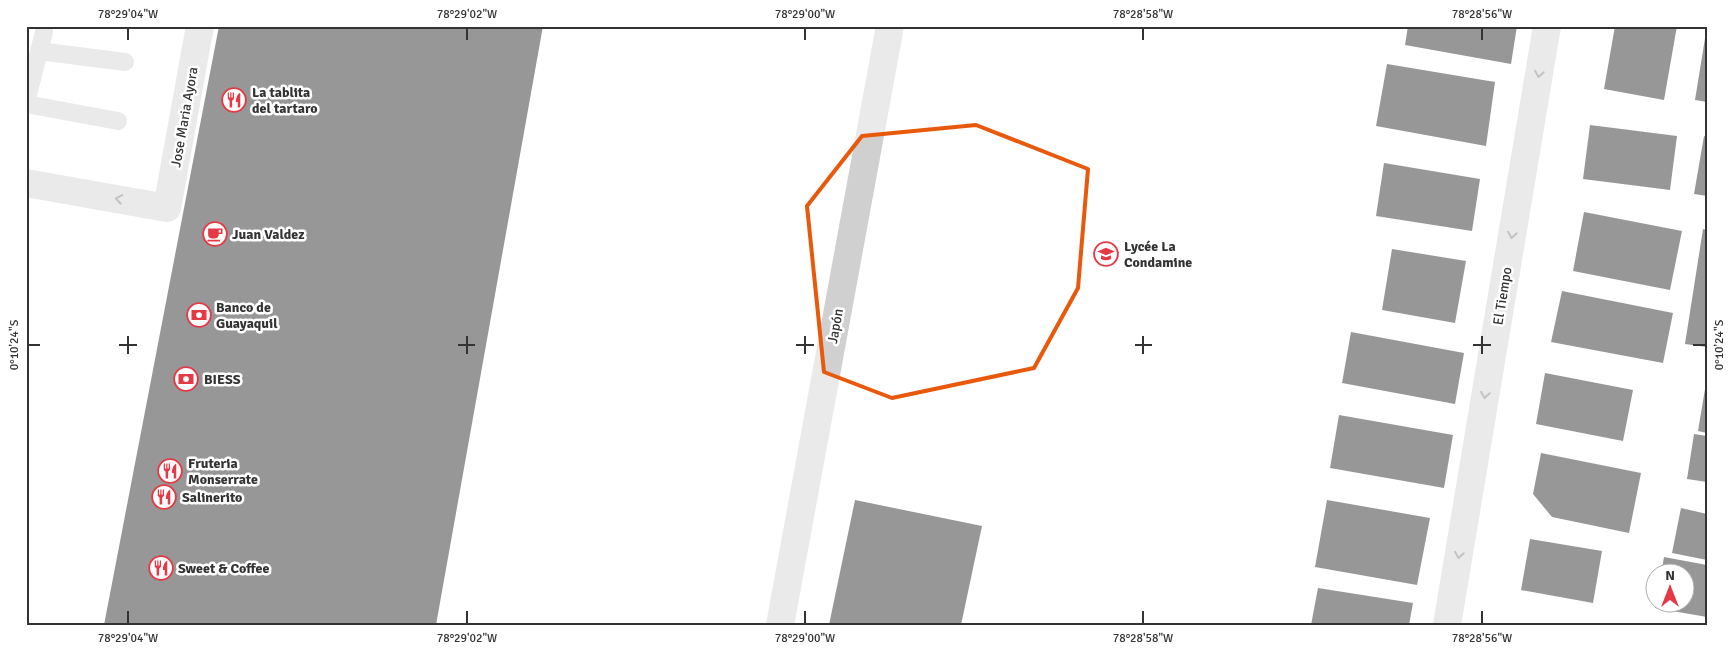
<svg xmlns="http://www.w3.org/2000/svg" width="1733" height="651" viewBox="0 0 1733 651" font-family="Signika,sans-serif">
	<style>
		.building { fill: #1a1a1a }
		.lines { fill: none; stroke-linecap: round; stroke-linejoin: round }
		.lane { stroke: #d0d0d0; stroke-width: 18 }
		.street { stroke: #d0d0d0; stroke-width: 28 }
		.oneway { stroke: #7a7a7a }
		.marked { fill: none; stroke: #e8590c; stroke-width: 4; stroke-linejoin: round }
		.ticks { fill: none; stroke: #333; stroke-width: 2 }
		.labels { text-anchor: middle; stroke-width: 5; stroke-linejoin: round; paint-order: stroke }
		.poi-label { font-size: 14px; font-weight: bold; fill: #333; stroke: #fff; text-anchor: start }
		.street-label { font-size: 14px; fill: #333; stroke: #fff }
		.neatline { fill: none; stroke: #333; stroke-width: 2 }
		.ticks-label { font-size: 12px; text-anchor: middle; fill: #333 }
	</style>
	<rect width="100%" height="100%" fill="#fff"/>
	<path class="building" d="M219,26H543L436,625H104Z
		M1408,26H1517L1511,64L1405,45Z
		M1615,26H1677L1664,100L1604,89Z
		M1706,32H1707V102L1695,100Z
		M1387,64L1495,82L1486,146L1376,126Z
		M1590,125L1677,136L1670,190L1583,179Z
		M1704,136L1707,137V196L1694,194Z
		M1384,163L1480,179L1472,231L1376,216Z
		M1584,212L1682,231L1670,290L1573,271Z
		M1703,229L1707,230V347L1685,344Z
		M1392,249L1466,261L1455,323L1382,310Z
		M1562,291L1673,313L1663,363L1551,342Z
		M1351,332L1464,353L1455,404L1342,383Z
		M1545,373L1633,390L1623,441L1536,424Z
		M1706,383H1707V433L1698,431Z
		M1339,415L1453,435L1444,488L1330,468Z
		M1694,434L1707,436V482L1687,479Z
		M1541,453L1641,473L1629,533L1552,517L1533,494Z
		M855,500L982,526L961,625H829Z
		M1327,500L1430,518L1417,585L1315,567Z
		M1681,508L1707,514V560L1672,553Z
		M1530,539L1602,551L1593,603L1521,590Z
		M1664,557L1707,565V617L1655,608L1656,604H1686V574H1661Z
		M1318,588L1413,603L1409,625H1311Z"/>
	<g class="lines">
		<path class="lane" d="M39,51L125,62
			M26,102L44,32
			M26,104L118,121"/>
		<path class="street" d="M26,183L167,208L200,26
			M780,625L890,26
			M1447,625L1547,26"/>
	</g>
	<defs><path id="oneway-chevron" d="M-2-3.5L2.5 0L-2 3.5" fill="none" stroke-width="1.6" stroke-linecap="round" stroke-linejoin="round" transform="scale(1.25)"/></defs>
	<g class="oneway">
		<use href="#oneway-chevron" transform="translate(1539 74) rotate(99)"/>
		<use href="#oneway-chevron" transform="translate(119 199) rotate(-170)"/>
		<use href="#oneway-chevron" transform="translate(1512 235) rotate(99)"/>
		<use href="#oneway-chevron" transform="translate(1485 395) rotate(99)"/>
		<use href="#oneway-chevron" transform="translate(1459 555) rotate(99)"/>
	</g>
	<path d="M0 0H1733V651H0ZM976,125L1088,169L1078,288L1034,368L892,398L824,372L807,206L862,136Z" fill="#fff" fill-opacity=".55" fill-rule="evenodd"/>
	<path class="marked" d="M976,125L1088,169L1078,288L1034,368L892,398L824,372L807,206L862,136Z"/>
	<path class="ticks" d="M128,28V40M467,28V40M805,28V40M1143,28V40M1482,28V40M128,336V354M467,336V354M805,336V354M1143,336V354M1482,336V354M28,345H40M119,345H137M458,345H475M796,345H814M1135,345H1152M1473,345H1491M1693,345H1706M128,611V624M467,611V624M805,611V624M1143,611V624M1482,611V624"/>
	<defs>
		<g id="restaurant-ring" transform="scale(1.25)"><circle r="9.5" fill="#fff" stroke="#e63946" stroke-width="1.5"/><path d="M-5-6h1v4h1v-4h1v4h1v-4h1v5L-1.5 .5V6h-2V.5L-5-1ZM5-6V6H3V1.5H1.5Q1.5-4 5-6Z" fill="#e63946"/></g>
		<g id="cafe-ring" transform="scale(1.25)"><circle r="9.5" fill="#fff" stroke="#e63946" stroke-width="1.5"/><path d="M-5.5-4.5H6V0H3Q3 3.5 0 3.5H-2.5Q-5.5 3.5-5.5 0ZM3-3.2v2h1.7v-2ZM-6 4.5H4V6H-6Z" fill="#e63946"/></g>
		<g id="school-ring" transform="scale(1.25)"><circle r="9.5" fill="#fff" stroke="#e63946" stroke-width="1.5"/><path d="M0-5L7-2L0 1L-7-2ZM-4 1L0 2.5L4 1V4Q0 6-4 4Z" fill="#e63946"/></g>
		<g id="bank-ring" transform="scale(1.25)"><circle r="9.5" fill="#fff" stroke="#e63946" stroke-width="1.5"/><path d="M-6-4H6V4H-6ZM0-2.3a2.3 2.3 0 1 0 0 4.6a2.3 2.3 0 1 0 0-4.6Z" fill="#e63946"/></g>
	</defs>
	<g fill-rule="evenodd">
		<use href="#restaurant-ring" x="234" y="100"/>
		<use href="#cafe-ring" x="215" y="234"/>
		<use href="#school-ring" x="1106" y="254"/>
		<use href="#bank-ring" x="199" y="315"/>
		<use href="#bank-ring" x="186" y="379"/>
		<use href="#restaurant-ring" x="170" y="471"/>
		<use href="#restaurant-ring" x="164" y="497"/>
		<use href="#restaurant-ring" x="161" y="568"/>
	</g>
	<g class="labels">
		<g class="poi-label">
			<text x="252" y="97">La tablita<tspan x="252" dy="16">del tartaro</tspan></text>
			<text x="232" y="239">Juan Valdez</text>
			<text x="1124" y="251">Lycée La<tspan x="1124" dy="16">Condamine</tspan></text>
			<text x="216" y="312">Banco de<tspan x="216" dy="16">Guayaquil</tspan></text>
			<text x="204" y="384">BIESS</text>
			<text x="188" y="468">Fruteria<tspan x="188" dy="16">Monserrate</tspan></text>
			<text x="182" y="502">Salinerito</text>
			<text x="178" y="573">Sweet &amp; Coffee</text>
		</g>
		<g class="street-label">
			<text transform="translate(184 117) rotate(-80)" y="5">Jose Maria Ayora</text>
			<text transform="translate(1502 296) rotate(-81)" y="5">El Tiempo</text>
			<text transform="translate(835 326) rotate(-80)" y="5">Japón</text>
		</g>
	</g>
	<rect width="1733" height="651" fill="none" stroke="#ffffff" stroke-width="55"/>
	<g transform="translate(1670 588)"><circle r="24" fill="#ffffff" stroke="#adadad"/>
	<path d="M0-4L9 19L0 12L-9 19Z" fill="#e63946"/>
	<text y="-8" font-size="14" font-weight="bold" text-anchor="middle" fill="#333333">N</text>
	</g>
	<rect x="28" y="28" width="1678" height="596" class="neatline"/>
	<g class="ticks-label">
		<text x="128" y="18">78°29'04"W</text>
		<text x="467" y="18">78°29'02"W</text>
		<text x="805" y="18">78°29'00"W</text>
		<text x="1143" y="18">78°28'58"W</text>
		<text x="1482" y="18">78°28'56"W</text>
		<text transform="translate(14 345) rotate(-90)" y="4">0°10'24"S</text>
		<text transform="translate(1719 345) rotate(-90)" y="4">0°10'24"S</text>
		<text x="128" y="642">78°29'04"W</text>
		<text x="467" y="642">78°29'02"W</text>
		<text x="805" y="642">78°29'00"W</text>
		<text x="1143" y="642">78°28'58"W</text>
		<text x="1482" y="642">78°28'56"W</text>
	</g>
</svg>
